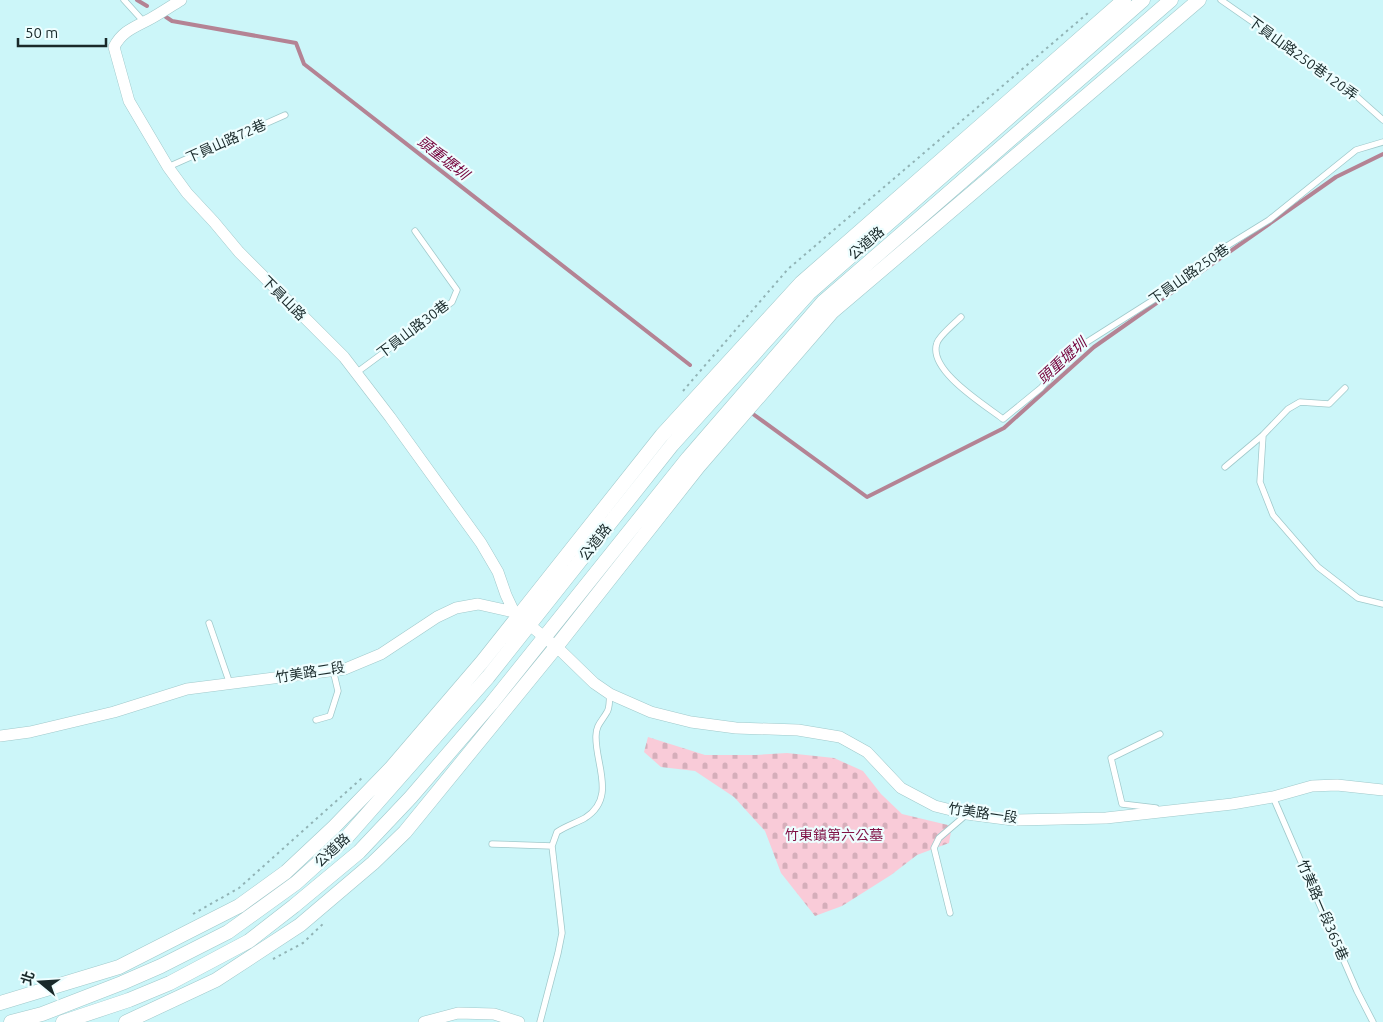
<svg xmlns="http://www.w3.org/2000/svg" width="1383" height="1022" viewBox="0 0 1383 1022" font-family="Ubuntu,'Noto Sans TC',sans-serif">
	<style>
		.cemetery { fill: url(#cemetery-stones) }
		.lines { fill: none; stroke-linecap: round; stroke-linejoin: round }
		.stream { stroke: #b48394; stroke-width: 4 }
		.service-casing { stroke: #a0c9cb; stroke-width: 7 }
		.minor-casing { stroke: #a0c9cb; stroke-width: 12 }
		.tertiary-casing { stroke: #a0c9cb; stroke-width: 15 }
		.path { stroke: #91b3b5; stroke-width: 2; stroke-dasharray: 2.5 4; stroke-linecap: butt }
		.service { stroke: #fff; stroke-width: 5.5 }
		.minor { stroke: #fff; stroke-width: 11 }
		.tertiary { stroke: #fff; stroke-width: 14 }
		.labels { text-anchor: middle; stroke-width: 4.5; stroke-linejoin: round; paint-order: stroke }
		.street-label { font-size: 14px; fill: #19292a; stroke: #eefeff }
		.park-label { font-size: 14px; fill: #7f1044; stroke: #eefeff }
		.water-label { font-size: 15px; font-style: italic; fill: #74003b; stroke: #eefeff }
	</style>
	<defs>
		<pattern id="cemetery-stones" width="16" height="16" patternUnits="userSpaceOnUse" patternTransform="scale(1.25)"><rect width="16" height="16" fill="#f9cbd8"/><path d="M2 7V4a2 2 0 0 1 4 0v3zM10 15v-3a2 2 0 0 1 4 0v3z" fill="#d5aeba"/></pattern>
	</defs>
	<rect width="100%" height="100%" fill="#ccf6f9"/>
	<path class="cemetery" d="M648,737L705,755H756L787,753L834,758L863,771L881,794L902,814L952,826L949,843L917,855L891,875L842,906L815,916L781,873L765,831L734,797L695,771L661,767L644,752Z"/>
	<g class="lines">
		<path class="stream" d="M137,0L147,6
			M166,17L172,21L296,43L304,64L690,365
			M753,414L867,497L1004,428L1094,347L1336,177L1383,154"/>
		<g class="service-casing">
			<path id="service" d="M124,0L144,22
				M1221,0L1346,87L1383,120
				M168,167L285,115
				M961,317C955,323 939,336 937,343C927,370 985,405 1003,419L1041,388L1065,360L1087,342L1161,295L1222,249L1269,220L1356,150L1383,142
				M356,373L452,302L457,290L415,231
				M1263,435L1260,482L1273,515L1318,567L1358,598L1383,604
				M1225,467L1263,435L1288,409L1300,402L1329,404L1345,388
				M209,623L230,684
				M316,720L330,716L338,691L333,670
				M1273,797L1357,991L1373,1022
				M1156,808L1122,804L1111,758L1160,734
				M492,844L552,846
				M950,913L934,848L939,838L967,814
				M540,1022L558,953L562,933L552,846L557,832C566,826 576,823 585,818C617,798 595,764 596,736C596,725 602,721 607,712C610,708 609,699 610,694"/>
		</g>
		<g class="minor-casing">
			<path id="minor" d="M181,0C171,6 161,13 150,19C135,27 122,31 114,47L129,101L168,167L187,193L214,222L239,252L344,357L390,417L481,543L498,572L506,595L514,612
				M0,736L30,732L114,712L187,689L345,669L381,654L437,617L456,608L478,604L514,612L561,651L594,683L610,694L651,712L691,722L736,728L798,730L840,737L867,752L901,788L935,806L967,814L1013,820L1106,818L1232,804L1273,797L1312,786L1337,785L1383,790
				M424,1022L458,1013L494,1014L519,1022"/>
		</g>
		<g class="tertiary-casing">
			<path id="tertiary" d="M0,1003L119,967L239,906L286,872L334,827L392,767L482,662L662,435L801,283L1124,0
				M11,1022L42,1014L122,983L161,966L228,932L296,883L347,837L488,677L672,445L809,293L1143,0
				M63,1022L129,1000L170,983L249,941L294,906L359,852L411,797L491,704L688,458L823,302L1171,0
				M126,1022L216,980L300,925L373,863L405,832L556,647L698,467L832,312L1199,0"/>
		</g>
		<path class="path" d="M683,391L788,269L1088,13
			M193,914L239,888L362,778
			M273,959L303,943L325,922"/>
		<use href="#service" class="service"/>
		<use href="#minor" class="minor"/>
		<use href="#tertiary" class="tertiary"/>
	</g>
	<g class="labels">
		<g class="street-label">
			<text transform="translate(1303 58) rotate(36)" y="5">下員山路250巷120弄</text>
			<text transform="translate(226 141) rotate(-24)" y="5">下員山路72巷</text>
			<text transform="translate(866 243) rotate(-41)" y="5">公道路</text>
			<text transform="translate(1189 274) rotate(-35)" y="5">下員山路250巷</text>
			<text transform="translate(284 298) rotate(45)" y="5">下員山路</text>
			<text transform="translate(413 329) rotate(-37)" y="5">下員山路30巷</text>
			<text transform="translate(595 542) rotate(-52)" y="5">公道路</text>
			<text transform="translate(310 672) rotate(-9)" y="5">竹美路二段</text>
			<text transform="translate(983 813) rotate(8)" y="5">竹美路一段</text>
			<text transform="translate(332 850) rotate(-43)" y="5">公道路</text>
			<text transform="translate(1323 910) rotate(67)" y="5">竹美路一段365巷</text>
		</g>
		<g class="park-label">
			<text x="834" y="840">竹東鎮第六公墓</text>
		</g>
		<g class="water-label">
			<text transform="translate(443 158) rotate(38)" y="5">頭重壢圳</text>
			<text transform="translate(1062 361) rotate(-42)" y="5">頭重壢圳</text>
		</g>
	</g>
	<g transform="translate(40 982) rotate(288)" stroke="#eefeff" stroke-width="4" paint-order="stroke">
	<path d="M0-4L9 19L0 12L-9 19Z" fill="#19292a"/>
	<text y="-8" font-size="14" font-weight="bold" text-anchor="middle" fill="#19292a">北</text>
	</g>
	<path d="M18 38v8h88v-8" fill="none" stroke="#19292a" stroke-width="2.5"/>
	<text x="25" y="38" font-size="15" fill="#19292a" stroke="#eefeff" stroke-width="4" paint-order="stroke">50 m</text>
</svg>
